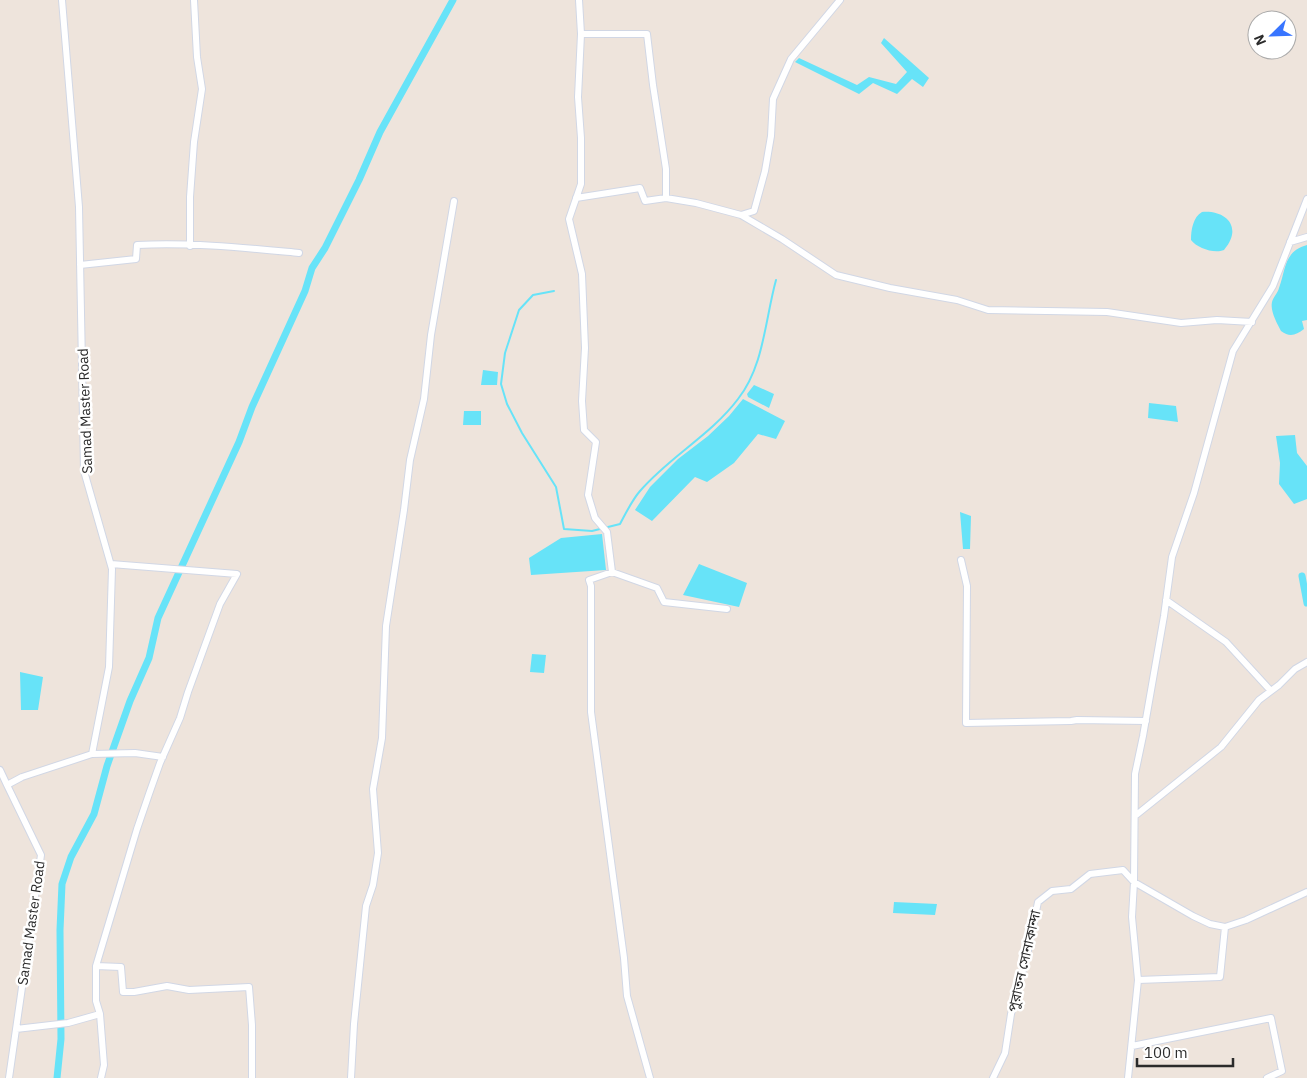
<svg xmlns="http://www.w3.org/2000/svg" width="1307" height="1078" viewBox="0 0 1307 1078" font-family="'IBM Plex Sans','Noto Sans Bengali',sans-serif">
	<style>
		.water { fill: #67e3f8 }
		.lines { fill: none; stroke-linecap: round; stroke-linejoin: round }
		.stream { stroke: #67e3f8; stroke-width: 2 }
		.canal { stroke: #67e3f8; stroke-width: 7 }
		.minor-casing { stroke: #d1d7e5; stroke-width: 8 }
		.minor { stroke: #fff; stroke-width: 6 }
		.labels { text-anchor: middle; stroke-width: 5; stroke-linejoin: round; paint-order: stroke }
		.street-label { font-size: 14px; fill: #2b2b2b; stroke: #fff }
	</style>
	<rect width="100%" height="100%" fill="#eee4dc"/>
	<path class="water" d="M884,38L929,78L923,87L912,79L897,94L873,83L859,94L795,62L799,58L857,85L869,77L896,84L907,72L881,43Z
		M1202,212C1227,210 1243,228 1224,250C1214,254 1197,248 1191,240C1191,230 1193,217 1202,212Z
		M1307,245V320L1302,321L1304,329C1296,335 1290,338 1281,331C1277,323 1270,311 1272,302C1273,297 1278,293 1279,288C1286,269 1284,251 1307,245Z
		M483,370L498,372L497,385H481Z
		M754,385L774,394L769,408L748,397L747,394Z
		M743,399L785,421L776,439L758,434L734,463L707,482L695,477L652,521L635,510L650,487L678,459L708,436L729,416Z
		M1149,403L1176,406L1178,422L1148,418Z
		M464,411H481V425H463Z
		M1295,435L1297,453L1307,466V499L1294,504L1279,484L1280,463L1276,436Z
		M960,512L971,516L970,549H963Z
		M602,534L606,570L531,575L529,558L561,538Z
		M699,564L747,583L739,607L683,595Z
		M532,654L546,655L544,673L530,672Z
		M20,672L43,677L38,710H21Z
		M894,902L937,904L935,915L893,913Z"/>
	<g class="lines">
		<path class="stream" d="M554,291L533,295L519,310L505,353L501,384L507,404L522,433L556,487L564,529L592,531L620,524C626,513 632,500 640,491C669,457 711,435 738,399C764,366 765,320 776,280"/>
		<path class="canal" d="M1302,576L1307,603
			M57,1078L61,1039L60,930L62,884L71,857L94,814L107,766L130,701L149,658L158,618L239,442L252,407L305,291L312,268L325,248L359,180L380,132L453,0"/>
		<g class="minor-casing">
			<path id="minor" d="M579,0L581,34L578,97L581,138V184L569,219L582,274L585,348L582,401L584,430L596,442L588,495L595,518L607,532L612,572L657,588L664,602L727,609
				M581,34H647L653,85L666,169V198
				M576,198L640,188L645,201L666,198L696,203L741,215L782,239L836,275L890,288L957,300L988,310L1107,312L1181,323L1217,320L1252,322
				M741,215L754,211L765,171L771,136L773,99L791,59L840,0
				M1290,242L1307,237
				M190,246V197L194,142L202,89L197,57L194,0
				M80,265L136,259L137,245C190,242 246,248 299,253
				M961,560L967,586L966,723L1071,721L1077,720L1146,721
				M612,572L589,580L591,586V712L624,958L627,996L650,1078
				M1166,600L1226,642L1271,691
				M92,754L135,753L163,757
				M0,770L7,785
				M1135,816L1221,747L1259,700L1279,685L1295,669L1307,662
				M96,966L137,829L149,794L160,763L180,718L188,692L220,604L237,574L111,564
				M1138,980L1220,977L1225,927
				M100,1014L96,1001V966L121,967L123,992H134L167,986L189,990L249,987L252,1025V1078
				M16,1029L68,1023L100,1014L104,1065L101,1078
				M1132,1046L1271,1018L1282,1071L1267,1078
				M9,1078L41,855L7,785L22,777L92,754L109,667L112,569L84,471L79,207L62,0
				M351,1078L354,1024L366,906L373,885L378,853L373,789L382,738L386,626L404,510L410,460L424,399L431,335L454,201
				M993,1078L1005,1053L1011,1014L1027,955L1038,902L1052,891L1071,889L1090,874L1123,870L1134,882L1193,916L1210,924L1225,927L1246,920L1307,892
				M1128,1078L1138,980L1132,917L1134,882L1135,774L1143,736L1164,616L1172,557L1194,493L1233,351L1273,286L1307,199"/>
		</g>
		<use href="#minor" class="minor"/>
	</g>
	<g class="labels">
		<g class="street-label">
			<text transform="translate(85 411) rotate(-92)" y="5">Samad Master Road</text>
			<text transform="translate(31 923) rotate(-82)" y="5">Samad Master Road</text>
			<text transform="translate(1024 961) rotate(-77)" y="5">পুরাতন সোনাকান্দা</text>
		</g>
	</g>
	<g transform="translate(1272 35) rotate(247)"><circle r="24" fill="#ffffff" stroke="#aaaaaa"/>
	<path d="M0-4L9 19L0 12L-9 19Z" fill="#3875ff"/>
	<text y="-8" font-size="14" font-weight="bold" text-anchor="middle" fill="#2b2b2b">N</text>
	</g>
	<path d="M1137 1058v8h96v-8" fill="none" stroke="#2b2b2b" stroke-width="2.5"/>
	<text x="1144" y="1058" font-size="15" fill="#2b2b2b" stroke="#ffffff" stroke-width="4" paint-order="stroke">100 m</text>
</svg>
